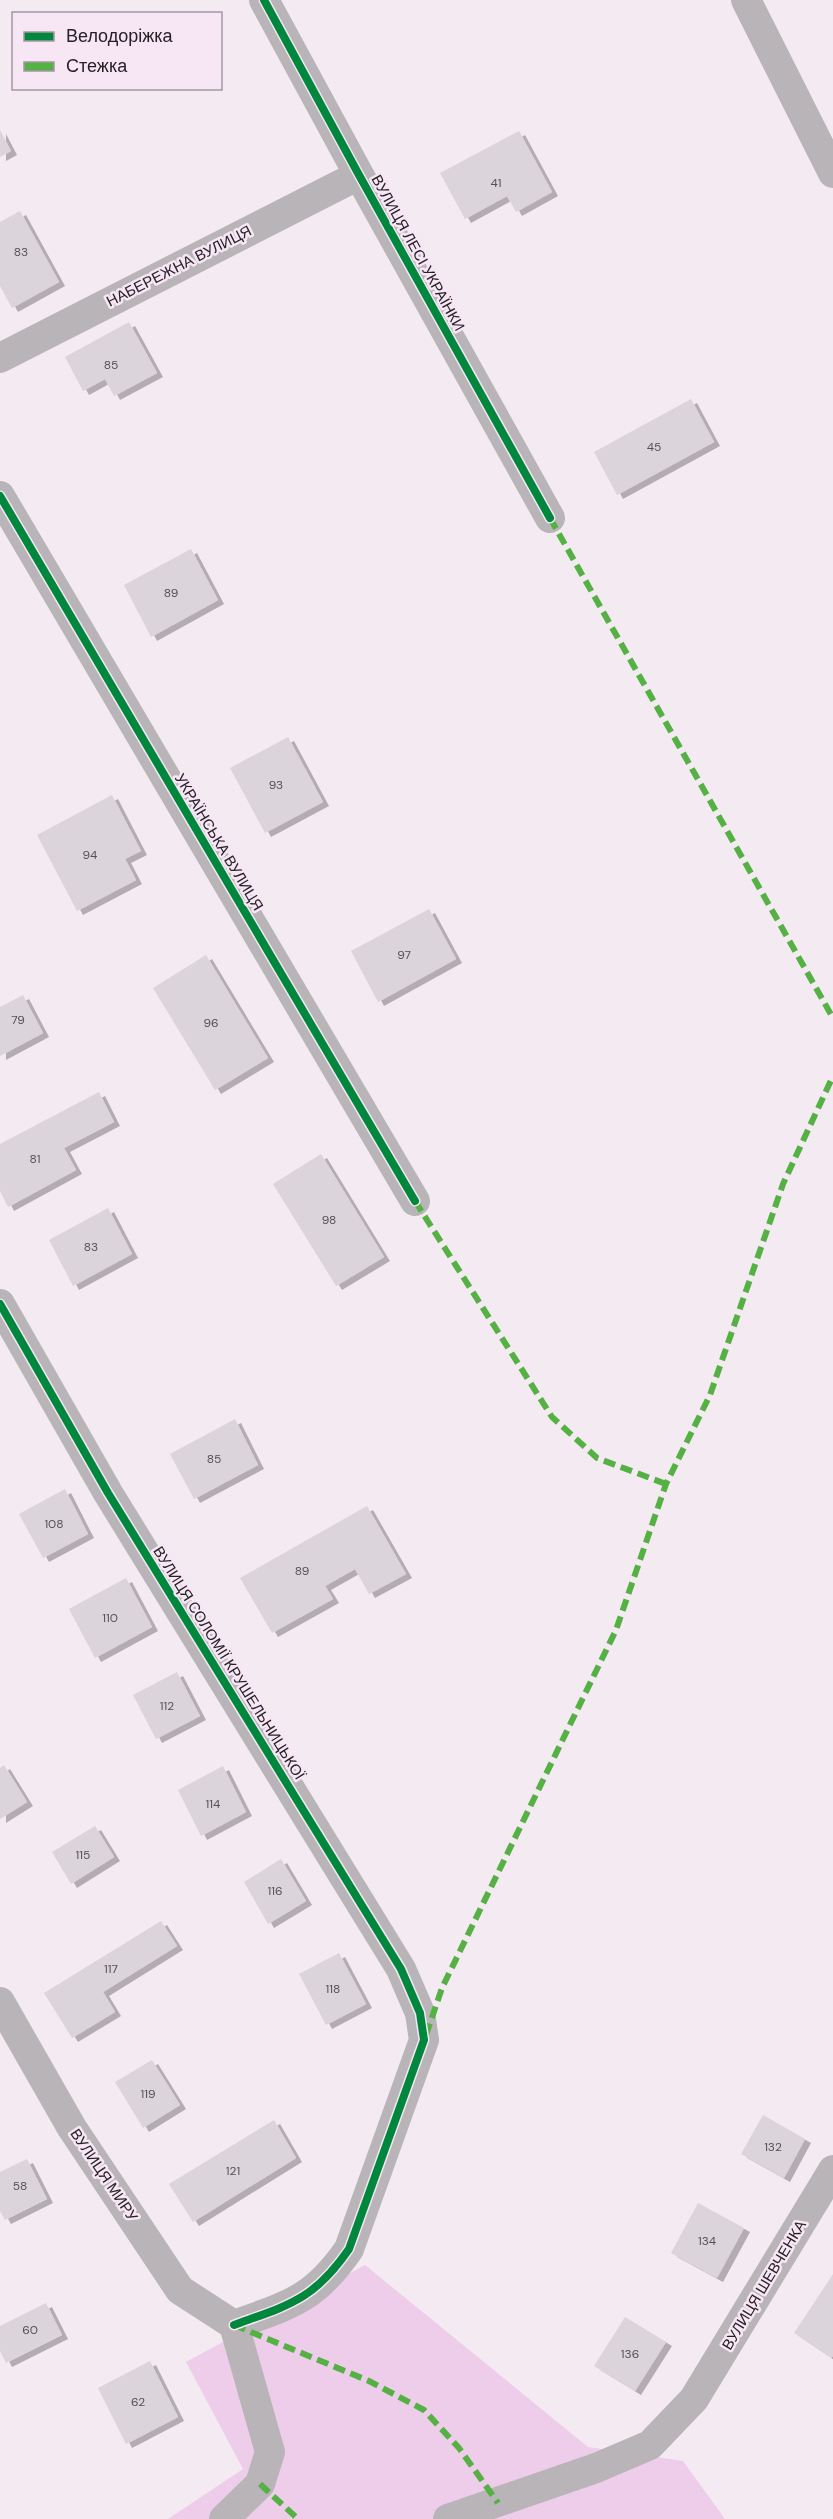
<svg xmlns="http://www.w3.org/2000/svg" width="833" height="2519" viewBox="0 0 833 2519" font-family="'DM Sans',sans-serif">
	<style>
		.green { fill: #edcde9 }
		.building { fill: #dbd4da; filter: url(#shadow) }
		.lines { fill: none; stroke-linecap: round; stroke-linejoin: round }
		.minor { stroke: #b8b4b7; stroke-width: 30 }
		.quiet { stroke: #56b145; stroke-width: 6; stroke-dasharray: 12 6; stroke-linecap: butt }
		.cycleway-casing { stroke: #f7e7f5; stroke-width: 11 }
		.cycleway { stroke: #00873e; stroke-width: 8 }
		.labels { text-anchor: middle; stroke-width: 5; stroke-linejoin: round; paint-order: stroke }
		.number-label { font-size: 12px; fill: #565055 }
		.street-label { font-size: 15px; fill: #272126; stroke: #f7e7f5 }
	</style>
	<defs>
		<filter id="shadow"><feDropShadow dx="6" dy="4" stdDeviation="0" flood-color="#0004"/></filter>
	</defs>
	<rect width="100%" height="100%" fill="#f4eaf2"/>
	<path class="green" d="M365,2265L588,2447L683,2461L725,2519H168L243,2469L186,2362Z"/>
	<path class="building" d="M0,130L11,151L0,157Z
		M519,131L552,192L516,212L507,196L465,219L440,173Z
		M20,211L59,282L12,308L0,286V222Z
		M129,322L157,373L114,396L105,379L83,391L65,357Z
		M691,399L714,442L617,495L594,452Z
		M191,549L218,600L151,637L124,585Z
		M288,737L323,802L265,833L230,768Z
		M112,795L141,851L125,859L136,880L77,911L37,835Z
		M429,909L456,959L378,1002L351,951Z
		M206,955L268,1058L215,1090L153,988Z
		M23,995L43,1033L0,1056V1007Z
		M99,1092L114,1122L64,1148L76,1170L8,1207L0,1191V1144Z
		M321,1154L384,1257L336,1286L273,1184Z
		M108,1208L132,1254L73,1286L49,1240Z
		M235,1419L258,1465L194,1499L170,1454Z
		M65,1489L88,1534L43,1558L19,1514Z
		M367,1506L406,1574L369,1594L355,1569L325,1586L333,1599L272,1633L240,1578Z
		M126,1578L152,1627L95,1658L69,1609Z
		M177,1672L200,1716L156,1739L133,1695Z
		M4,1765L27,1802L0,1819V1768Z
		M223,1766L246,1812L201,1836L178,1790Z
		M95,1826L114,1857L71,1884L52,1852Z
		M281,1859L306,1901L268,1924L244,1882Z
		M161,1921L177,1946L103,1992L115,2012L72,2038L44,1993Z
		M339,1953L366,2004L326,2025L299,1974Z
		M152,2060L180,2105L143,2128L115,2082Z
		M763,2115L805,2139L784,2178L741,2154Z
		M274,2120L296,2158L193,2222L169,2184Z
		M27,2159L47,2199L5,2220L0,2211V2172Z
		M698,2203L744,2228L717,2278L671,2253Z
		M833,2274V2356L831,2358L794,2333Z
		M46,2303L62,2335L6,2363L0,2351V2326Z
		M625,2317L666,2342L635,2391L594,2366Z
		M150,2361L178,2417L126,2444L98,2388Z"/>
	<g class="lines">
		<path class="minor" d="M264,0L359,175L550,518
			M746,0L833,173
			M0,358L359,175
			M0,496L415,1201
			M0,1304L108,1493L401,1969L420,2013L424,2040L349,2249C314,2300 289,2305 234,2325
			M0,2002L72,2128L180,2290L234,2325
			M224,2519L260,2484L270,2452L234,2325
			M448,2519L596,2468L650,2445L694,2399L833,2170"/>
		<path class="quiet" d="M550,518L833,1018
			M415,1201L552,1417L597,1458L666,1484
			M426,2035L442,1988L616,1630L666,1484L710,1395L783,1184L833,1076
			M234,2325L369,2381L424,2410L459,2448L498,2503
			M260,2484L298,2519"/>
		<g class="cycleway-casing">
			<path id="cycleway" d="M264,0L359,175L550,518
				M0,496L415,1201
				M0,1304L108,1493L401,1969L420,2013L424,2040L349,2249C314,2300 289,2305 234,2325"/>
		</g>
		<use href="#cycleway" class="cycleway"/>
	</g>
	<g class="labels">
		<g class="number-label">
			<text x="496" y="187">41</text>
			<text x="21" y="256">83</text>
			<text x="111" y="369">85</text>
			<text x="654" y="451">45</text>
			<text x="171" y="597">89</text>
			<text x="276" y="789">93</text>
			<text x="90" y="859">94</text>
			<text x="404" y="959">97</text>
			<text x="18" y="1024">79</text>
			<text x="211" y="1027">96</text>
			<text x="35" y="1163">81</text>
			<text x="329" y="1224">98</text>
			<text x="91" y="1251">83</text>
			<text x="214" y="1463">85</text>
			<text x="54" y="1528">108</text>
			<text x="302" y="1575">89</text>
			<text x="110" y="1622">110</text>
			<text x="167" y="1710">112</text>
			<text x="213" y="1808">114</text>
			<text x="83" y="1859">115</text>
			<text x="275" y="1895">116</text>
			<text x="111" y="1973">117</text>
			<text x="333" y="1993">118</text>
			<text x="148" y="2098">119</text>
			<text x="773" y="2151">132</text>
			<text x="233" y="2175">121</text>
			<text x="20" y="2190">58</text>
			<text x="707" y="2245">134</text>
			<text x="30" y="2334">60</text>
			<text x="630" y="2358">136</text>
			<text x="138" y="2406">62</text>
		</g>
		<g class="street-label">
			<text transform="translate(418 253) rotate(61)" y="5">ВУЛИЦЯ ЛЕСІ УКРАЇНКИ</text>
			<text transform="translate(179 266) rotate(-27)" y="5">НАБЕРЕЖНА ВУЛИЦЯ</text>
			<text transform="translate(219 842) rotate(59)" y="5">УКРАЇНСЬКА ВУЛИЦЯ</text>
			<text transform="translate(229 1663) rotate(58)" y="5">ВУЛИЦЯ СОЛОМІЇ КРУШЕЛЬНИЦЬКОЇ</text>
			<text transform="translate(104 2175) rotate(56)" y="5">ВУЛИЦЯ МИРУ</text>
			<text transform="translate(764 2285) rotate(-59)" y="5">ВУЛИЦЯ ШЕВЧЕНКА</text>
		</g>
	</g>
	<rect x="12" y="12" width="210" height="78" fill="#f7e7f5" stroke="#a498a2" stroke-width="1.5"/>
	<rect x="24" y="32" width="30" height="9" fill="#00873e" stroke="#a498a2" stroke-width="1.5"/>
	<text x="66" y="42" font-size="18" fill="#272126">Велодоріжка</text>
	<rect x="24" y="62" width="30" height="9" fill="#56b145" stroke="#a498a2" stroke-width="1.5"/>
	<text x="66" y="72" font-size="18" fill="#272126">Стежка</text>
</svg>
